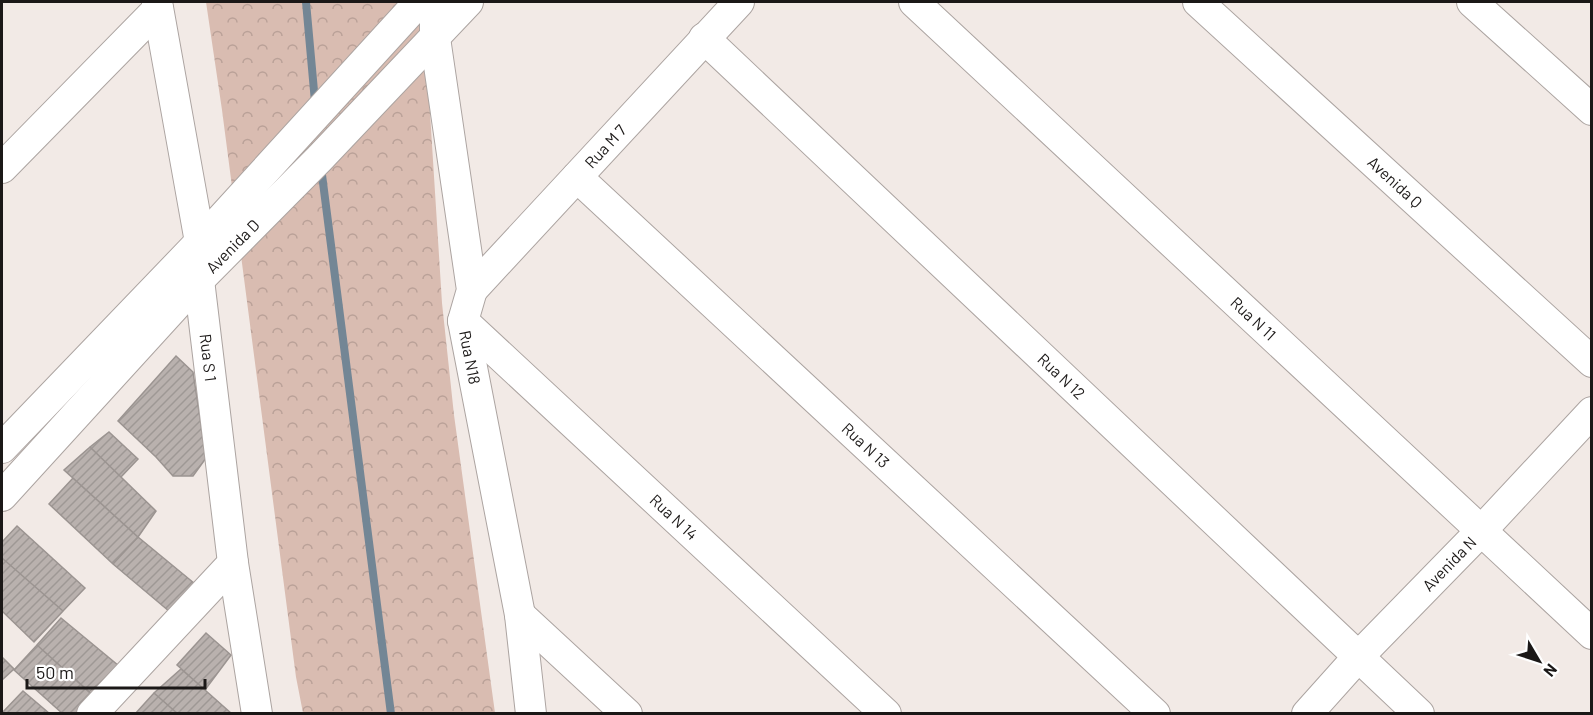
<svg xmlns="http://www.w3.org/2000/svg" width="1593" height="715" viewBox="0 0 1593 715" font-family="Barlow,sans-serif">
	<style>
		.forest { fill: url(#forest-crowns) }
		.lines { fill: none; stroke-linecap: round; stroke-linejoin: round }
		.stream { stroke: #738695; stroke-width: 8 }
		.building { fill: url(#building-hatch); stroke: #9b9491; stroke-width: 1.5 }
		.minor-casing { stroke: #aca4a1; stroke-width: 32 }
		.minor { stroke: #fff; stroke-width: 30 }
		.labels { text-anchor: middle; stroke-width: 5; stroke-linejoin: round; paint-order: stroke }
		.street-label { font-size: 16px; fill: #1b1817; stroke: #fff }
	</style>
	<defs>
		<pattern id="forest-crowns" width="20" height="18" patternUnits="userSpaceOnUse" patternTransform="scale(1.5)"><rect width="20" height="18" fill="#d9bcb1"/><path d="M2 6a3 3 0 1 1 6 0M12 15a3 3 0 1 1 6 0" fill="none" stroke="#baa198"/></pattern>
		<pattern id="building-hatch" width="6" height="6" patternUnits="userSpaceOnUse" patternTransform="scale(1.5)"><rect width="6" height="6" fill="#b9b1ae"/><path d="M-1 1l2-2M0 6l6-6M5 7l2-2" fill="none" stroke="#9e9895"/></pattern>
	</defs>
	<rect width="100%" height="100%" fill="#f2eae6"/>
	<path class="forest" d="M206,2H423L442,303L454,415L495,713H303L296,677L222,110Z"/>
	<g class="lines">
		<path class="stream" d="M306,2L315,102
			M321,167L391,714"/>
	</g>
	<path class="building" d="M176,356L193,372L206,458L193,476H173L156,457L118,421Z
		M109,432L138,459L121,477L90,447Z
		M90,447L156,511L138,537L64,470Z
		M73,478L138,537L113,564L49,504Z
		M17,526L85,588L63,611L2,558V542Z
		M138,537L200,588L176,617L113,564Z
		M2,558L63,611L34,642L2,611Z
		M61,618L119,666L89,692L37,645Z
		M206,633L231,655L205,690L177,665Z
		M37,645L93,695L76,714H63L14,670Z
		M2,657L14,669L2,680Z
		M181,669L205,690L232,714H178L154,693Z
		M23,691L50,714H4L3,712Z
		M154,693L178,714H135Z"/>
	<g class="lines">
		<g class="minor-casing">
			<g id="minor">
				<path id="s1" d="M157,2L200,242L199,280L233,563L257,714"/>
				<path id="s2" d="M435,2V38L472,290L463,321L520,615L531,714"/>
				<path id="s3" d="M914,2L1592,634"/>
				<path id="s4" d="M1198,2L1592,362"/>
				<path d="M1472,2L1592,110"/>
				<path id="s5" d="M704,38L1419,714"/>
				<path d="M2,168L158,9"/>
				<path id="s6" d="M577,177L1155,714"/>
				<path id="s7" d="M472,290L739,2"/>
				<path id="s8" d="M463,321L886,714"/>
				<path d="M2,448L200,242L419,2"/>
				<path id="s9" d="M2,496L199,280L320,158L468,2"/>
				<path d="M520,615L627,714"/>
				<path d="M92,714L233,563"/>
				<path id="s10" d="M1307,714L1358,657L1481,531L1592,412"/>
			</g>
		</g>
		<use href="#minor" class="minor"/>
	</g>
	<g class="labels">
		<g class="street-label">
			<text dy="6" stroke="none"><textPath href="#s7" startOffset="196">Rua M 7</textPath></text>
			<text dy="6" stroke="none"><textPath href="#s4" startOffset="267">Avenida Q</textPath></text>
			<text dy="6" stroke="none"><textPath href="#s9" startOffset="340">Avenida D</textPath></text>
			<text dy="6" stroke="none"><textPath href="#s3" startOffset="464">Rua N 11</textPath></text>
			<text dy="6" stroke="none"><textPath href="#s1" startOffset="360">Rua S 1</textPath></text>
			<text dy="6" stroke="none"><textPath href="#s2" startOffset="360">Rua N18</textPath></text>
			<text dy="6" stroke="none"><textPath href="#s5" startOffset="492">Rua N 12</textPath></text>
			<text dy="6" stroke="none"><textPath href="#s6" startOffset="394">Rua N 13</textPath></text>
			<text dy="6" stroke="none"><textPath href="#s8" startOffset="288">Rua N 14</textPath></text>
			<text dy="6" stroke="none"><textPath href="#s10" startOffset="207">Avenida N</textPath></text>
		</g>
	</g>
	<rect width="1593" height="715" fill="none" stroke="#1b1817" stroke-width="6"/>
	<g transform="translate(1539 661) rotate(129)" stroke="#ffffff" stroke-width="4.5" paint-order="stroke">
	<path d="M0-4.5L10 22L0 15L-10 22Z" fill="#1b1817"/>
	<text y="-9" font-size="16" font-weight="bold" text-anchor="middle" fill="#1b1817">N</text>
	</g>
	<path d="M27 679v9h178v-9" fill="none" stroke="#1b1817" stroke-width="3"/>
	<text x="36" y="679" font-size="18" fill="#1b1817" stroke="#ffffff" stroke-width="4.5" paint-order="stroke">50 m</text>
</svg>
